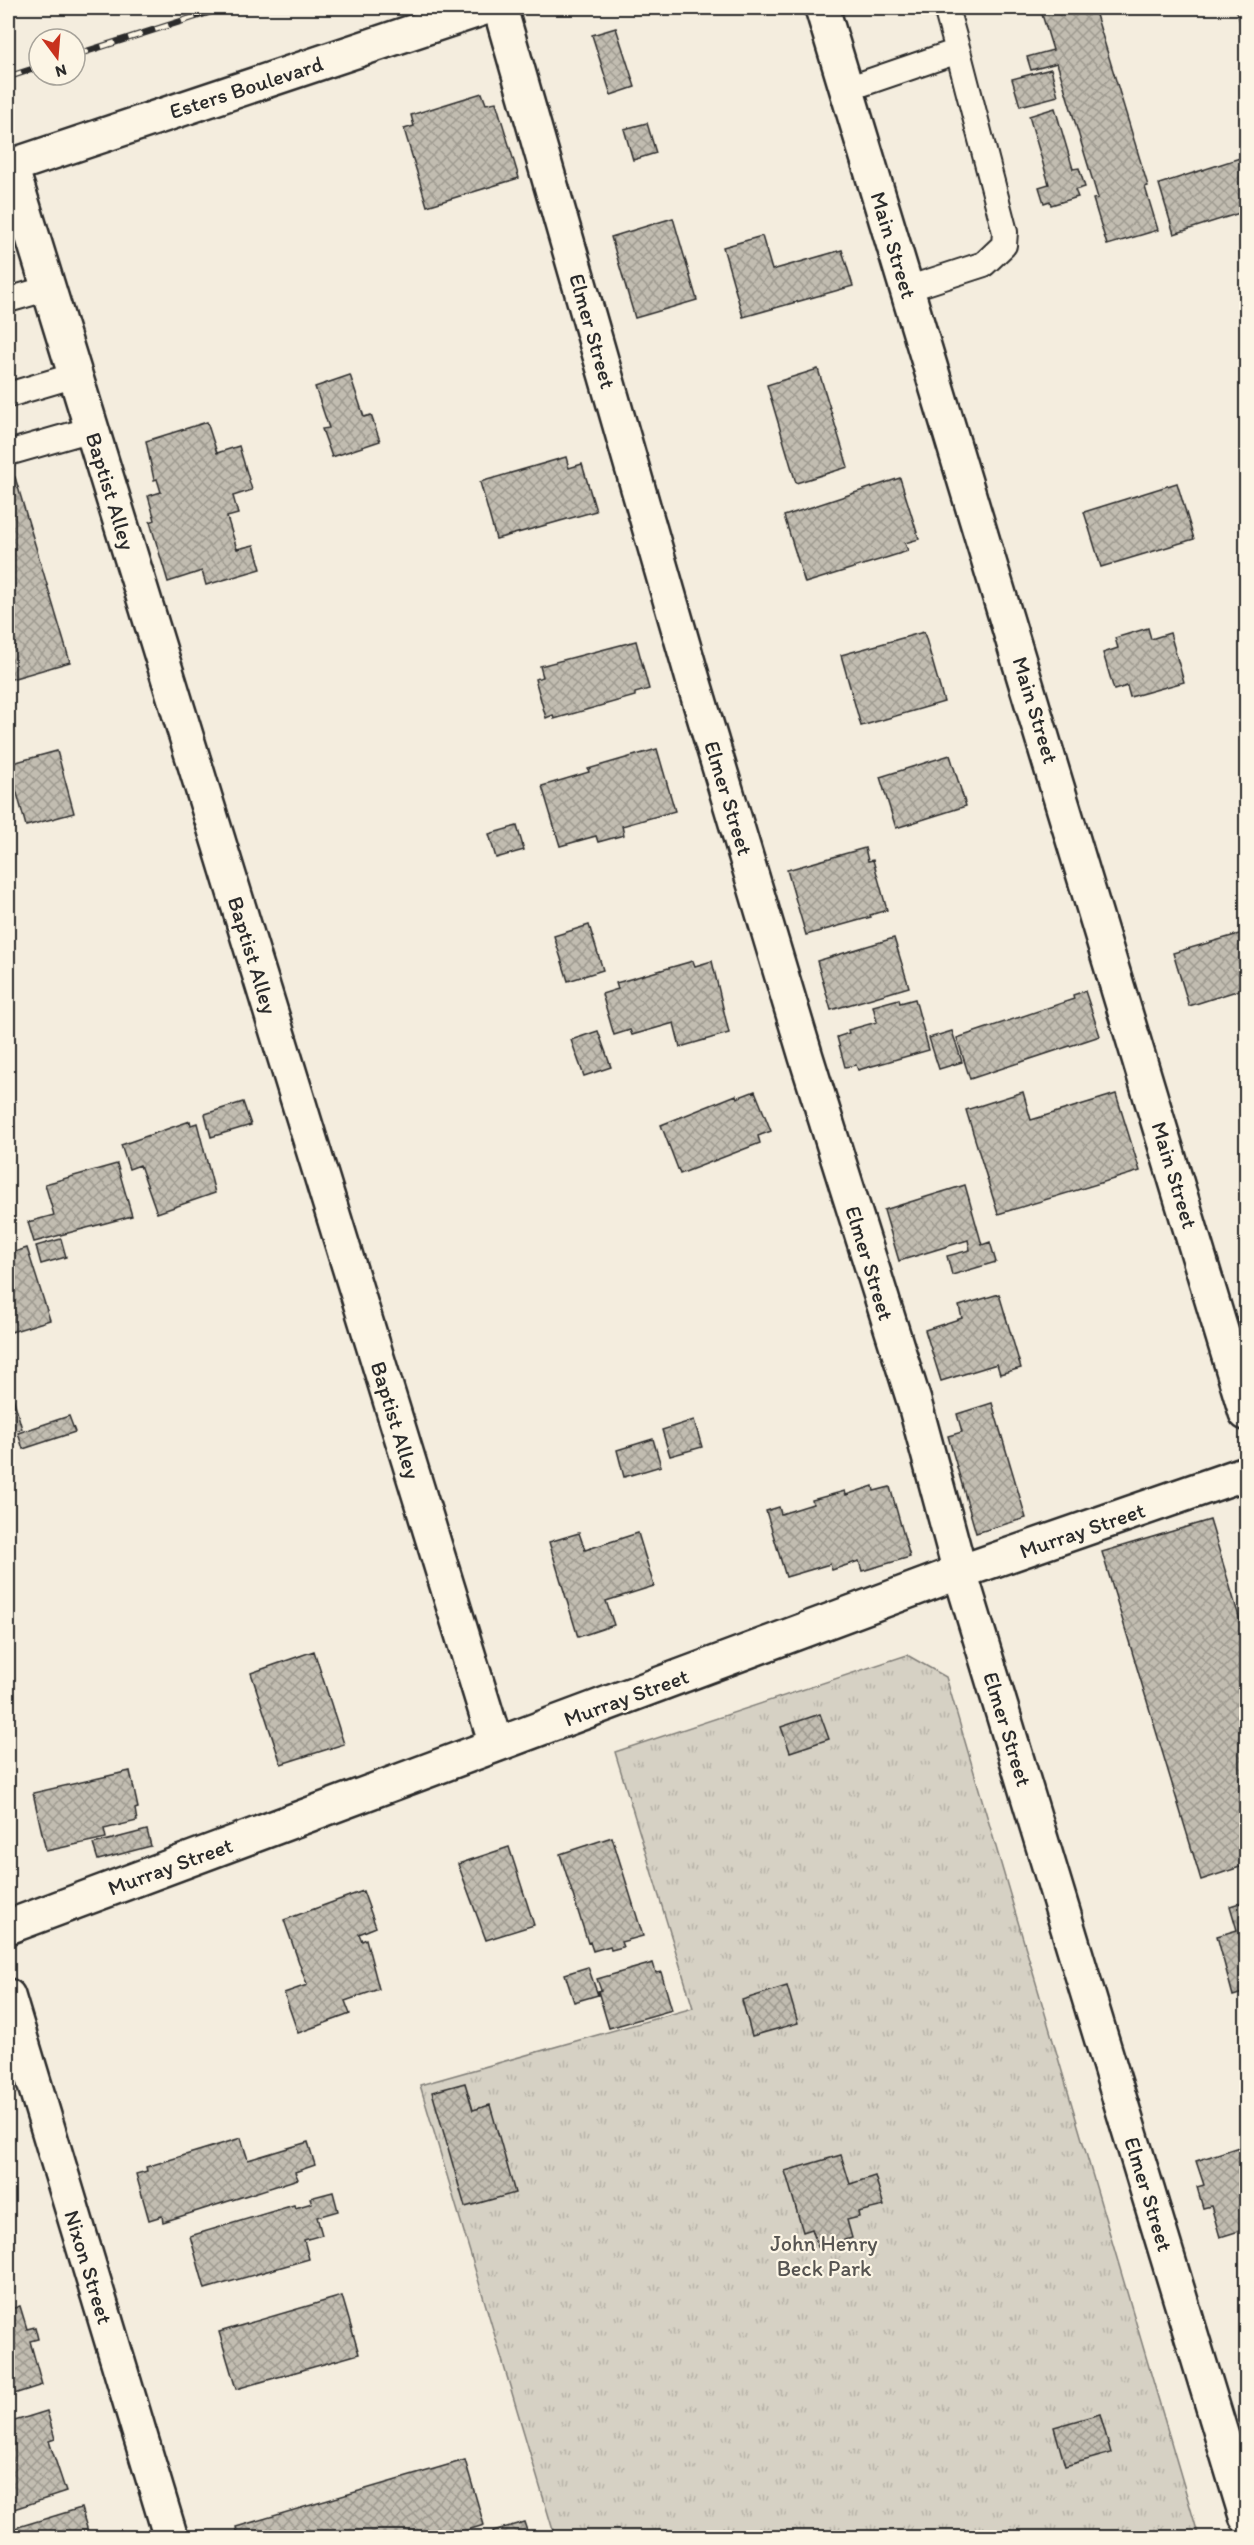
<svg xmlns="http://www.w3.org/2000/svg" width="1254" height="2545" viewBox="0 0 1254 2545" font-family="Itim,sans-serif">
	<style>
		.grass { fill: url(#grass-tufts); stroke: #807e78; stroke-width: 1.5 }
		.building { fill: url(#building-cross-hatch); stroke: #2b2b2b; stroke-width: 1.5 }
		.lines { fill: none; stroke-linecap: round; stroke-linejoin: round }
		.service-casing { stroke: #2b2b2b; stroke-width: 28 }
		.minor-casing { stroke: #2b2b2b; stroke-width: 38 }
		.tertiary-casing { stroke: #2b2b2b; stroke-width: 38 }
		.service { stroke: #fcf5e5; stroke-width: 24 }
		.minor { stroke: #fcf5e5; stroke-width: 33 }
		.tertiary { stroke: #fcf5e5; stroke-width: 33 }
		.rail-casing { stroke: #2b2b2b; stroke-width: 7 }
		.rail { stroke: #fcf5e5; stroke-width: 4.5; stroke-dasharray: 14; stroke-linecap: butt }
		.labels { text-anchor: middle; stroke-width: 4.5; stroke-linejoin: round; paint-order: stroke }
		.street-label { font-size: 22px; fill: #2b2b2b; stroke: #fcf5e5 }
		.park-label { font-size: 22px; fill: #565451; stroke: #fcf5e5 }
	</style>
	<defs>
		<pattern id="grass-tufts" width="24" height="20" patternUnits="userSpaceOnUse" patternTransform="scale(1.5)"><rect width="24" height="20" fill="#d6d1c4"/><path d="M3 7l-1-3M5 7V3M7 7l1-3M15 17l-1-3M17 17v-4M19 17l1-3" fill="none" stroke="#b8b4a9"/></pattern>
		<pattern id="building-cross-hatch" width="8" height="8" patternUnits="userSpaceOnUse" patternTransform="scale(1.5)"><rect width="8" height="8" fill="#c2bdb1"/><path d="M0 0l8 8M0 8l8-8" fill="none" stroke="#9e9a90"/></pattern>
	</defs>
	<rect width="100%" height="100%" fill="#f4edde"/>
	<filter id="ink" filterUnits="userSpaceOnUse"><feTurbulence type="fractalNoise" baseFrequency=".0167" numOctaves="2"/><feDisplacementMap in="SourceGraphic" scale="12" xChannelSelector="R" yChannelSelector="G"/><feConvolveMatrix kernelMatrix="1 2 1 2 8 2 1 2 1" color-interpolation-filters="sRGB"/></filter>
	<g filter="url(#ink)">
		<path class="grass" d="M907,1655L946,1677L1199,2537H555L420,2085L693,2008L615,1752Z"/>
		<path class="building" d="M1040,8H1094L1148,186L1145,187L1158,230L1107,245L1093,199L1098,198L1057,63L1031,70L1027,57L1053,50Z
			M1236,8H1246V43Z
			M616,28L635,87L611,95L592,35Z
			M1051,69L1058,96L1020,106L1012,79Z
			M482,93L486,104L496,102L519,178L427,206L404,129L414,126L411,115Z
			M1055,108L1073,169L1079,168L1085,187L1075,190L1078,197L1051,205L1050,201L1044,203L1039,187L1049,184L1029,116Z
			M647,123L656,153L633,160L624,129Z
			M1246,156V211L1174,234L1159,184Z
			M673,218L697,300L635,318L611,237Z
			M762,236L772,270L842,250L853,286L743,317L723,247Z
			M818,369L848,467L796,483L767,385Z
			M350,375L364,417L371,415L380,441L332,457L322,429L329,428L315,387Z
			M207,422L217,453L239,446L252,490L233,496L238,514L227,517L237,549L254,545L261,569L206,585L202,571L168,582L150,522L155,520L148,496L161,492L157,479L154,480L146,441Z
			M566,457L569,468L582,464L596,511L496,539L480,482Z
			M15,477L70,662L8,680V480Z
			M900,478L919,539L905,543L908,551L805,583L784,516Z
			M1177,483L1194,539L1101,567L1084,512Z
			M1148,628L1151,639L1170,633L1184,682L1130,697L1127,686L1114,690L1103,653L1118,648L1115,638Z
			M924,632L944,702L861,726L841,655Z
			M636,641L649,689L635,693V696L554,719L553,715L546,718L535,679L543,677L540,666Z
			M657,749L675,811L622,826L624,835L598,842L596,836L560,846L542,786L589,772L588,769Z
			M57,751L74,813L26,826L9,764Z
			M950,755L966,806L896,828L880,777Z
			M517,826L524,850L496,858L489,834Z
			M865,848L868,861L873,860L887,910L870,915L871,917L806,935L787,870Z
			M589,925L603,970L568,981L554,936Z
			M1246,932V988L1189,1006L1173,953Z
			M894,938L909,987L831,1010L817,961Z
			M693,961L695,966L712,961L729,1033L680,1047L674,1023L632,1035L630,1030L614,1035L602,994L618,989L616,983Z
			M1085,991L1100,1036L970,1079L957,1038L1074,999L1073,995Z
			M899,999L900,1003L915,999L929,1050L858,1070L856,1065L845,1067L837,1037L849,1033L848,1030L877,1022L873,1006Z
			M598,1031L611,1067L584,1076L571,1040Z
			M952,1031L962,1062L939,1069L929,1038Z
			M755,1091L771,1131L758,1136L760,1143L680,1174L661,1125L736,1095L737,1098Z
			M1023,1092L1031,1120L1116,1094L1140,1171L998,1214L966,1110Z
			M243,1102L251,1125L211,1137L205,1114Z
			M190,1121L191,1125L197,1123L215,1193L157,1213L140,1165L129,1169L121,1145Z
			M117,1164L132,1216L34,1242L28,1222L54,1215L45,1184Z
			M965,1185L982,1245L990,1242L996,1262L952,1275L947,1256L970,1250L968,1240L899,1261L884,1210Z
			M61,1239L66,1257L41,1264L36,1246Z
			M27,1248L50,1320L8,1333V1254Z
			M999,1294L1021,1368L1000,1374L997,1364L941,1381L925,1330L962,1318L959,1306Z
			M8,1379L22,1429L8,1433Z
			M992,1403L1026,1518L976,1533L948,1436L962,1432L957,1414Z
			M69,1416L75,1432L23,1449L18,1433Z
			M694,1420L702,1447L670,1456L662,1430Z
			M653,1439L661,1466L624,1477L617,1450Z
			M873,1486L874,1491L890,1487L910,1557L862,1571L859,1561L832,1570L830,1564L786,1577L766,1511L779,1507L781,1514L813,1504L812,1500L845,1491L846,1495Z
			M1210,1520L1246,1640V1865L1201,1880L1102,1552Z
			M579,1533L585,1550L638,1533L654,1586L606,1601L614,1625L578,1637L549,1542Z
			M314,1651L344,1744L281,1764L251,1673Z
			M820,1714L829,1739L790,1752L781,1727Z
			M130,1771L138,1808L135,1809L137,1821L104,1829L106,1838L46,1851L33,1793Z
			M147,1830L151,1846L98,1860L93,1844Z
			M612,1837L643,1936L621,1942L623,1947L611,1950L610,1946L593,1951L590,1942L588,1943L560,1854Z
			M509,1847L534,1925L486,1940L458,1864Z
			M363,1891L376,1927L359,1934L362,1941L366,1939L379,1989L345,2001L350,2014L298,2033L284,1993L307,1985L284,1920Z
			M1246,1901V1992L1233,1996L1217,1936L1237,1930L1230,1906Z
			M653,1963L656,1973L661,1972L672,2010L609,2028L598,1991L601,1990L597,1979Z
			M588,1967L598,1995L574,2002L565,1974Z
			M787,1986L798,2023L752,2036L742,2000Z
			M465,2083L473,2110L490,2105L515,2193L465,2207L432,2092Z
			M241,2138L248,2160L308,2142L315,2165L295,2172L298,2179L163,2222L162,2216L149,2220L136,2174L147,2171L146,2167Z
			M1245,2145L1246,2229L1220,2237L1211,2206L1203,2208L1197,2187L1204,2185L1196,2161Z
			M841,2155L850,2184L875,2176L884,2206L858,2212L859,2217L847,2220L852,2238L818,2247L812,2229L803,2232L785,2171Z
			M333,2192L338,2211L317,2217L322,2235L304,2240L309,2259L205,2289L190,2236L294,2205L295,2208L312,2203L310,2198Z
			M8,2266L14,2287L8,2289Z
			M342,2296L359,2354L236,2389L219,2332Z
			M20,2306L27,2329L35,2327L38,2339L30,2341L42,2385L8,2396V2310Z
			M47,2411L55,2439L49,2441L66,2492L8,2511V2423Z
			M1100,2414L1111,2453L1065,2466L1054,2427Z
			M465,2460L484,2525L442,2538H239L236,2527Z
			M81,2508L90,2538H8V2530Z
			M524,2522L528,2534L536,2531L538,2538H495L493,2531Z"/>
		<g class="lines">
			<g class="service-casing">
				<path id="service" d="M847,89L958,51L946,8
					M907,289L984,264L1004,245L1005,232L958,51
					M8,300L49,288
					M8,395L76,375
					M8,453L92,429"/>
			</g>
			<g class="minor-casing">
				<path id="minor" d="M500,8L694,683L806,1057L914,1401L960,1572L1246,2516
					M11,166L496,1745
					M8,1927L960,1572L1246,1473
					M8,1996L171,2538"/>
			</g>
			<g class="tertiary-casing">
				<path id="tertiary" d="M822,8L1246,1413
					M8,167L484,8"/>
			</g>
			<use href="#service" class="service"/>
			<use href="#minor" class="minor"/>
			<use href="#tertiary" class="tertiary"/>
			<g class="rail-casing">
				<path id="rail" d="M75,55L223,8
					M8,77L39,67"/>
			</g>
			<use href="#rail" class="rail"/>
		</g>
	</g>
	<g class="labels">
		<g class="street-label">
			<text transform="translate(246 87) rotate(-18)" y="8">Esters Boulevard</text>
			<text transform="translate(894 245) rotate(73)" y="8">Main Street</text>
			<text transform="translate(593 331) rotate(74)" y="8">Elmer Street</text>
			<text transform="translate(111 491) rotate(73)" y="8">Baptist Alley</text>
			<text transform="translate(1036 710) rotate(73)" y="8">Main Street</text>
			<text transform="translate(729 798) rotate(73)" y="8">Elmer Street</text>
			<text transform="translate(253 955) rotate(73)" y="8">Baptist Alley</text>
			<text transform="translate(1175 1175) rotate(73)" y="8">Main Street</text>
			<text transform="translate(870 1263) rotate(73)" y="8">Elmer Street</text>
			<text transform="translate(396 1420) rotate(73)" y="8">Baptist Alley</text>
			<text transform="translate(1082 1530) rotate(-19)" y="8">Murray Street</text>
			<text transform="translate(626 1697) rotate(-20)" y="8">Murray Street</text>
			<text transform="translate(1008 1729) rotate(73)" y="8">Elmer Street</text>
			<text transform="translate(170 1866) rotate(-20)" y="8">Murray Street</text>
			<text transform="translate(1149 2194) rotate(73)" y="8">Elmer Street</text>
			<text transform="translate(89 2267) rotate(73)" y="8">Nixon Street</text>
		</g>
		<g class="park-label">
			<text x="824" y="2251">John Henry<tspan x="824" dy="25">Beck Park</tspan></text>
		</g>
	</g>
	<rect width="1254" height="2545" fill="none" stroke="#fcf5e5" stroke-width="30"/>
	<rect x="15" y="15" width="1224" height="2515" fill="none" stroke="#2b2b2b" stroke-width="2" filter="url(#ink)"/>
	<g transform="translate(57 57) rotate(164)"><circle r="28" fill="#fcf5e5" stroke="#a8a49b" stroke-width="1.5"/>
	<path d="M0-4.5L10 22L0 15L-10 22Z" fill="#c8321e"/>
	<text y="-9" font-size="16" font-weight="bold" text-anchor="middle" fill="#2b2b2b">N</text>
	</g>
</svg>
